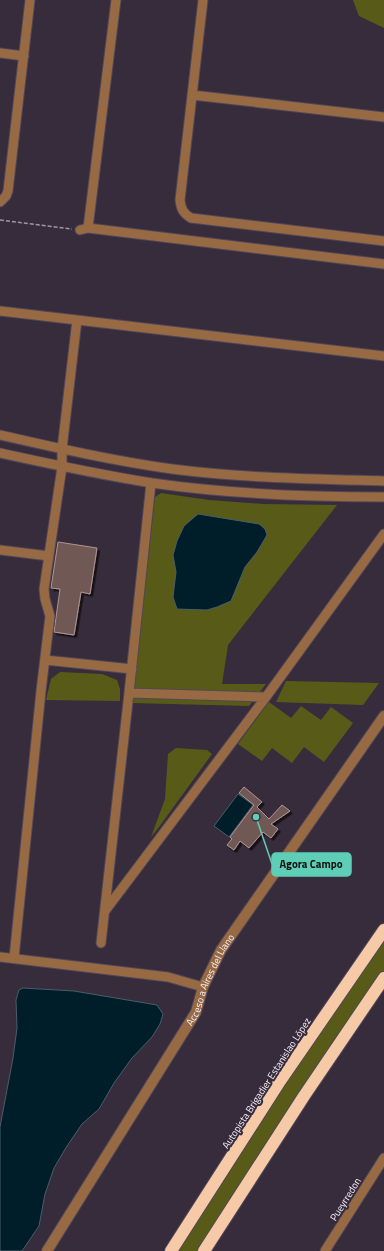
<svg xmlns="http://www.w3.org/2000/svg" width="384" height="1251" viewBox="0 0 384 1251" font-family="'Titillium Web',sans-serif">
	<style>
		.green { fill: #585b18 }
		.water { fill: #001e2a; stroke: #4a5d69 }
		.building { fill: #705855; stroke: #b09593; filter: url(#shadow) }
		.lines { fill: none; stroke-linecap: round; stroke-linejoin: round }
		.minor-casing { stroke: #524757; stroke-width: 11 }
		.tertiary-casing { stroke: #524757; stroke-width: 12 }
		.motorway-casing { stroke: #524757; stroke-width: 14 }
		.path { stroke: #a096a3; stroke-width: 1.5; stroke-dasharray: 4 2; stroke-linecap: butt }
		.minor { stroke: #976a44; stroke-width: 9 }
		.tertiary { stroke: #976a44; stroke-width: 10 }
		.motorway { stroke: #f7caa7; stroke-width: 12 }
		.labels { text-anchor: middle; stroke-width: 4; stroke-linejoin: round; paint-order: stroke }
		.street-label { font-size: 10px; fill: #f8f0fb; stroke: #372c3c }
		.leader { fill: none; stroke: #5eceb7; stroke-width: 1.5 }
		.callout-dot { fill: #5eceb7; stroke: #372c3c; stroke-width: 1.5 }
		.callout { fill: #5eceb7; stroke: #5eceb7; stroke-width: 1.5 }
		.callout-label { font-size: 11px; text-anchor: middle; font-weight: bold; fill: #111 }
	</style>
	<defs>
		<filter id="shadow"><feDropShadow dx="2.5" dy="2.5" stdDeviation="0" flood-color="#0009"/></filter>
	</defs>
	<rect width="100%" height="100%" fill="#372c3c"/>
	<path class="green" d="M353,0H384V28L359,16Z
		M161,493L209,500L263,504L337,505L228,645L222,684H266L249,706L132,703L155,497Z
		M60,672L102,674L117,680L120,689V701L46,700L51,679Z
		M286,681L379,683L363,705L276,702Z
		M269,702L291,718L301,706L321,720L331,707L353,723L324,762L304,747L292,763L272,748L262,761L238,744Z
		M176,748L207,750L212,754L159,827L151,837L165,799L168,754Z
		M384,930V978L204,1251H171Z"/>
	<path class="water" d="M198,514L259,524L265,529L267,535L257,552L245,567L231,601L217,607L207,610L177,609L173,597L176,572L173,555L177,541L184,526Z
		M238,794L253,805L229,837L214,826Z
		M23,988L74,991L157,1005L163,1014L160,1024L152,1037L132,1058L114,1083L99,1109L82,1124L67,1146L54,1168L45,1194L39,1226L22,1251H0V1127L13,1058L17,1028L16,1000L19,990Z"/>
	<path class="building" d="M58,542L97,548L90,594L81,592L74,635L54,632L60,589L51,588Z
		M244,787L262,802L257,807L269,819L282,805L290,811L271,824L278,829L271,838L263,832L249,848L240,841L234,850L227,845L232,839L230,837L254,805L239,793Z"/>
	<g class="lines">
		<g class="minor-casing">
			<path id="minor" d="M203,0L180,200C181,209 183,213 191,218L384,241
				M0,53L24,56
				M192,95L384,117
				M0,202L6,196L8,191L30,0
				M88,228L116,0
				M80,230L88,228L384,264
				M0,311L384,356
				M0,435C57,448 114,461 172,469C242,478 313,479 384,481
				M0,453C50,464 101,475 152,483C228,494 307,497 384,497
				M0,550L49,556
				M45,660L132,669
				M129,693L266,697
				M105,911L266,697L384,534
				M101,943L129,693L151,483
				M0,957L168,977L203,987
				M14,958L41,691L50,616L45,599L44,589L62,467V449L77,320
				M325,1251L384,1158"/>
		</g>
		<g class="tertiary-casing">
			<g id="tertiary">
				<path id="s1" d="M47,1251L196,1012L203,987L221,950L384,716"/>
			</g>
		</g>
		<g class="motorway-casing">
			<path id="motorway" d="M171,1251L280,1081L384,930
				M204,1251L304,1096L384,978"/>
		</g>
		<path class="path" d="M0,220L72,229"/>
		<use href="#minor" class="minor"/>
		<use href="#tertiary" class="tertiary"/>
		<use href="#motorway" class="motorway"/>
	</g>
	<g class="labels">
		<g class="street-label">
			<text dy="4" stroke="none"><textPath href="#s1" startOffset="317">Acceso a Aires del Llano</textPath></text>
			<text transform="translate(266 1083) rotate(-57)" y="4">Autopista Brigadier Estanislao López</text>
			<text transform="translate(345 1199) rotate(-58)" y="4">Pueyrredon</text>
		</g>
	</g>
	<path class="leader" d="M256 817L272 864"/>
	<circle class="callout-dot" cx="256" cy="817" r="4"/>
	<rect class="callout" x="272" y="853" width="79" height="23" rx="4"/>
	<g class="callout-label">
		<text x="311" y="868">Agora Campo</text>
	</g>
</svg>
